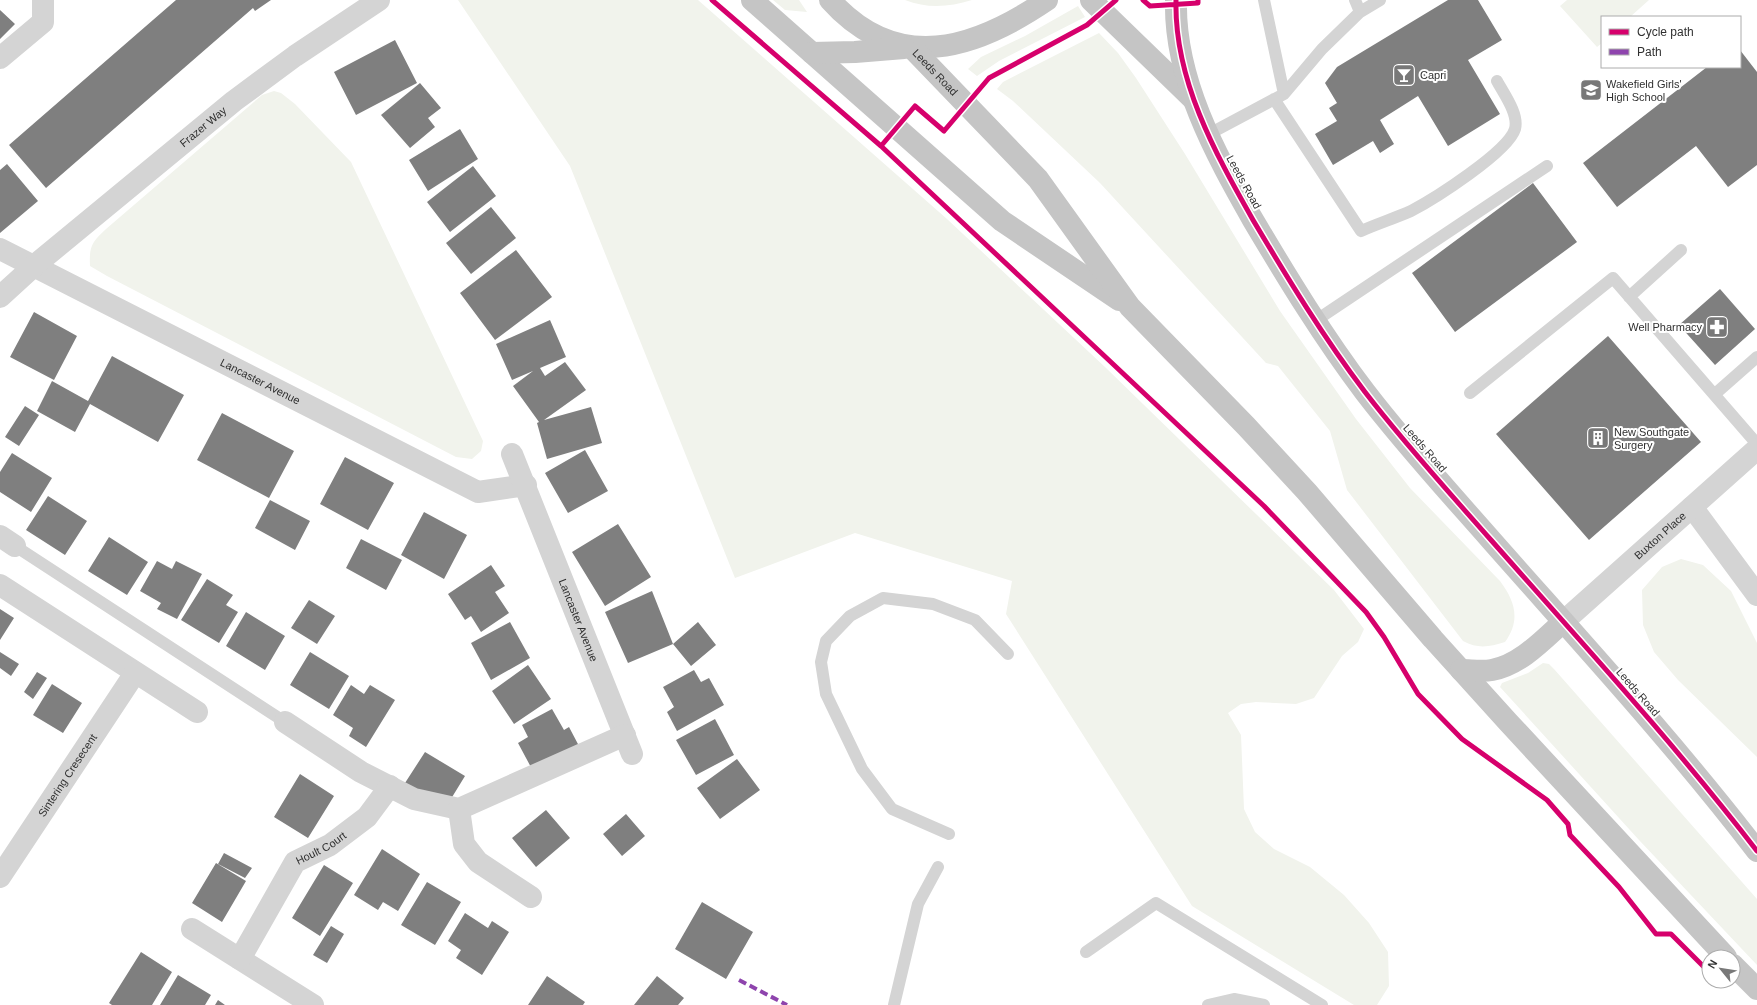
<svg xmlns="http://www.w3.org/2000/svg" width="1757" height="1005" viewBox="0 0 1757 1005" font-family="Arial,sans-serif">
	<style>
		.green { fill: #f1f3ec }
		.building { fill: #7f7f7f }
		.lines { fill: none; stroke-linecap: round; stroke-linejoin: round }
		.service { stroke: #d4d4d4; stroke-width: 12 }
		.minor { stroke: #d4d4d4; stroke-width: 22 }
		.trunk { stroke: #c5c5c5; stroke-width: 22 }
		.quiet { stroke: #8e44ad; stroke-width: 4; stroke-dasharray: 8 4; stroke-linecap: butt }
		.cycleway-casing { stroke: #fff; stroke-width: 8 }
		.cycleway { stroke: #d6006c; stroke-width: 5 }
		.labels { text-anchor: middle; stroke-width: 4; stroke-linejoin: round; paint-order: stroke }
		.street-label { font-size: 11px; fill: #303030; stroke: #fff }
		.poi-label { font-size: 11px; fill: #303030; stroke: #fff; text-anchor: start }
	</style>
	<rect width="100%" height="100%" fill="#fff"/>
	<path class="green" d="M458,0H698L947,219L1105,367L1334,590L1364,629L1358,642L1342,656L1314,698L1296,704L1256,702L1241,704L1228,713L1241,735L1244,809L1255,832L1274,849L1310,867L1344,895L1369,923L1388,952L1389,986L1377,1005H1354L1192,906L1006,614L1012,581L855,533L735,578L570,166Z
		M773,0H799L807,12L785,10Z
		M905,0H972C949,7 928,9 905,0Z
		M1567,0H1649L1630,17H1602V43L1597,47L1560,6Z
		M1078,6L1085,17L999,61L977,76L968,69L981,57L1025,36Z
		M1099,33L1118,53L1136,78L1185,154L1280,311L1356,419L1410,488L1500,581C1515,601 1521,620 1505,642C1489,647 1478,649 1463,641L1347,490L1330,431L1278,366L1266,363L1100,183L1013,101L997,89L1003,82Z
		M274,91L281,93L295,104L351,162L483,441L481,451L472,459L456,457L107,276L90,266C89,246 92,242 106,229L262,95Z
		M1681,559L1703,565L1731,591L1757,643V757L1678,680L1654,652L1643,625L1642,590L1662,567Z
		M1543,663L1549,664L1554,669L1757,899V965L1639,840L1500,687L1502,683L1528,673Z"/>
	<path class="building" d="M176,0H271L255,11L253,8L46,188L9,145Z
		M1448,0H1478L1502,40L1468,60L1500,114L1448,146L1418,96L1380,120L1394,144L1380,153L1373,141L1333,165L1315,134L1337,121L1329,108L1337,103L1325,83L1337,67Z
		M0,10L15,24L0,39Z
		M395,40L417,83L356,115L334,72Z
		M1740,50L1757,72V165L1728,187L1696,146L1617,207L1583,163L1707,67H1740Z
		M420,83L441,108L428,118L435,127L410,148L381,115Z
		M460,129L478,159L428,191L409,160Z
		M7,164L38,201L0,233V170Z
		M473,166L496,196L450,232L427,202Z
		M1533,183L1577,242L1455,332L1412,273Z
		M491,207L516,238L471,274L446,243Z
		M516,250L552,297L495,340L460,293Z
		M1720,289L1755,329L1715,365L1679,325Z
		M34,312L77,336L54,380L10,357Z
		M550,320L566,357L540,368L545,376L565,362L586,390L544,420L591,407L602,443L547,459L537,423L539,422L513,386L533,371L512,380L496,344Z
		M1608,336L1701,442L1589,540L1496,434Z
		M112,356L184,395L158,442L90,404L75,432L37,411L52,381L88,401Z
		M25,406L39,415L19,446L5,437Z
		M222,413L294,451L269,498L197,460Z
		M585,450L608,491L568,513L545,473Z
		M12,453L52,478L31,512L0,492V472Z
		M345,457L394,483L368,530L320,504Z
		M48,496L87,521L65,555L26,530Z
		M270,500L310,521L295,550L255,528Z
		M424,512L467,535L444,579L401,555Z
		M618,524L651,577L605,606L572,552Z
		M109,537L148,562L127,595L88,571Z
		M361,539L402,560L386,590L346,568Z
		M157,561L172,569L176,561L202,574L177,619L157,609L161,603L140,591Z
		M491,565L505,586L495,592L509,613L481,632L471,616L465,620L448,594Z
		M207,579L233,595L226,605L238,612L219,643L181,620Z
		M652,591L673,644L628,663L605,612Z
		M309,600L335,616L317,644L291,628Z
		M0,609L14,618L0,640Z
		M246,612L285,636L265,670L226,646Z
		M510,622L530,658L491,680L471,643Z
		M698,622L716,645L691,666L673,644Z
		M0,652L19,664L11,676L0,668Z
		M310,652L349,676L329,709L290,685Z
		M528,665L551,699L514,724L492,691Z
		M694,670L701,682L709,678L724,705L677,731L667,712L674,707L663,687Z
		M37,672L47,678L33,699L24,692Z
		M52,684L82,703L63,733L33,715Z
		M351,685L364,694L370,685L395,700L366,747L349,736L353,728L333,715Z
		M552,709L564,730L569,727L579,746L533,771L518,743L528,737L522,725Z
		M715,719L734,755L696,775L676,740Z
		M425,752L465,776L446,807L405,783Z
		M737,759L760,790L720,819L697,788Z
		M300,774L334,796L308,838L274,817Z
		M546,810L570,838L536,867L512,838Z
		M626,814L645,836L622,856L603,834Z
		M382,849L420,874L398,911L383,902L378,910L354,895Z
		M224,853L252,868L245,878L218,864Z
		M216,863L246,881L222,922L192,903Z
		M324,865L353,883L320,936L292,918Z
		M427,882L461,902L435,945L401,925Z
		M702,902L753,932L726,979L675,949Z
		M465,913L488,928L492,921L509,932L482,975L456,958L461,950L448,941Z
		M331,926L344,934L327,963L313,955Z
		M141,952L172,972L152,1005H112L109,1003Z
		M178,975L211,995L205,1005H160Z
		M547,976L585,1002L583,1005H528Z
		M657,976L684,998L678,1005H634Z
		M218,1000L225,1005H215Z"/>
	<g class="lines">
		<path class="service" d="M1264,0L1284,94
			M1355,0L1360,12
			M1274,99L1361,231C1377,224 1395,218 1411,211C1434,199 1508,152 1515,129C1519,114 1504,94 1497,81
			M1209,134L1284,94L1322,49L1360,12L1380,0
			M1629,297L1681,250
			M1315,321L1547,166
			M1470,393L1613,278L1757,444
			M1715,394L1757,357
			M15,546L285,722
			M949,834L892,809L862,769L826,694L821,662L826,641L850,616L883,598L933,604L975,620L1008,654
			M1086,952L1156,903L1322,1005
			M894,1005L918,904L938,867
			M1208,1005L1234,999L1264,1005"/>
		<g class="minor">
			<path d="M0,58L43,22V0"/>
			<path id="s1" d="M0,249L478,492L526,485"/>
			<path id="s2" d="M0,297L35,265L234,101L295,56L379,0"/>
			<path id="s3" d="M512,454L632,754"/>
			<path d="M1692,507L1757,595"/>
			<path d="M0,536L15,546"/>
			<path d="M0,585L197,712"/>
			<path id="s4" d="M1563,622L1757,449"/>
			<path d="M285,722L361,772L414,799L459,809L625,735"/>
			<path d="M459,809L464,844L478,862L531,897"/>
			<path id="s5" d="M0,877L135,673"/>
			<path d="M192,929L313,1005"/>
			<path id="s6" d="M240,959L295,862L330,845L367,817L390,786"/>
		</g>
		<g class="trunk">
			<path d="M752,0L1002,221L1119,300"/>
			<path d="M830,0C897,75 975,49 1047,0"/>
			<path d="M1091,0L1192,98"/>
			<path d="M1176,0C1174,79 1215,153 1253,220C1288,279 1324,338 1365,392C1404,443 1448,491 1491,540C1581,642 1674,743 1757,851"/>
			<path id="s7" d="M911,47L1038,179L1130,307L1246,426L1307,492L1433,639L1508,722L1726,957"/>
			<path d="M812,53L855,52L904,48"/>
			<path d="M1461,670C1471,670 1482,672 1492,670C1520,665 1543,640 1563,622"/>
			<path d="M1733,965L1757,989"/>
		</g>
		<path class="quiet" d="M739,980L787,1005"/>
		<g class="cycleway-casing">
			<path id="cycleway" d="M712,0L881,146L1264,506L1366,612L1384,637L1418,694L1462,739L1547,800L1568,824L1570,835L1619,887L1656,934H1671L1709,972
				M1143,0L1150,6L1198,3V0
				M1176,0C1174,79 1215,153 1253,220C1288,279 1324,338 1365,392C1404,443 1448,491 1491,540C1581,642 1674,743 1757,851
				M881,146L915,106L944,131L989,78L1087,25L1116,0"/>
		</g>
		<use href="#cycleway" class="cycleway"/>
	</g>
	<defs>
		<g id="bar-square" transform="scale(1.15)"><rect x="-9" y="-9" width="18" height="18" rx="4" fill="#787878" stroke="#fff"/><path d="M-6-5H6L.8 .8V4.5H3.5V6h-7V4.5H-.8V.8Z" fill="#fff"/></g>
		<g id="school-square" transform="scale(1.15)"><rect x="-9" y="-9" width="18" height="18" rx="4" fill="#787878" stroke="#fff"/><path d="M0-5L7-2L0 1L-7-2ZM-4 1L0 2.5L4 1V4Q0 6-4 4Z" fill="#fff"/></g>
		<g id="pharmacy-square" transform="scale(1.15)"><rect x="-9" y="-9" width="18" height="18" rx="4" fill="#787878" stroke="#fff"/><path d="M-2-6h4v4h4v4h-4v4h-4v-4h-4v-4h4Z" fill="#fff"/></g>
		<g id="building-square" transform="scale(1.15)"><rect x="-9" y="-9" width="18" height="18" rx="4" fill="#787878" stroke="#fff"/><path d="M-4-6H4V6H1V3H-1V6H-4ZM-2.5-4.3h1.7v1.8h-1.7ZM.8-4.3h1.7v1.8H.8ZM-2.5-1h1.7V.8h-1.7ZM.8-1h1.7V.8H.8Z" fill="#fff"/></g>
	</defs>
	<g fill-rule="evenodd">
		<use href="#bar-square" x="1404" y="75"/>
		<use href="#school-square" x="1591" y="90"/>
		<use href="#pharmacy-square" x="1717" y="327"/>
		<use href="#building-square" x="1598" y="438"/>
	</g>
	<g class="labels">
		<g class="street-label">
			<text dy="4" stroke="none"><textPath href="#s7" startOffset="35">Leeds Road</textPath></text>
			<text dy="4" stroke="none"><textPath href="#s2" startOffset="265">Frazer Way</textPath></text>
			<text transform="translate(1244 182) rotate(61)" y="4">Leeds Road</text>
			<text dy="4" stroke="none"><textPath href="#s1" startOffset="292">Lancaster Avenue</textPath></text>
			<text transform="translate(1425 448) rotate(49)" y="4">Leeds Road</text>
			<text dy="4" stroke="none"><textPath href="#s4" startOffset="130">Buxton Place</textPath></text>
			<text dy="4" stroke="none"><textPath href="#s3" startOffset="179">Lancaster Avenue</textPath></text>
			<text transform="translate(1638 692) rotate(49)" y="4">Leeds Road</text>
			<text dy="4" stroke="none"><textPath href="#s5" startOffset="122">Sintering Cresecent</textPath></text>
			<text dy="4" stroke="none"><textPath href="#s6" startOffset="141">Hoult Court</textPath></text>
		</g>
		<g class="poi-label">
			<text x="1420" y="79">Capri</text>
			<text x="1606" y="88">Wakefield Girls'<tspan x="1606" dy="13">High School</tspan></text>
			<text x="1702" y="331" text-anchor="end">Well Pharmacy</text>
			<text x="1614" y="436">New Southgate<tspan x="1614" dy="13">Surgery</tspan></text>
		</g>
	</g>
	<rect x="1601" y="16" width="140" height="52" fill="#ffffff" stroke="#acacac"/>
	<rect x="1609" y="29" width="20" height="6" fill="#d6006c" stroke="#acacac"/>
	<text x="1637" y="36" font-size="12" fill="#303030">Cycle path</text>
	<rect x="1609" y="49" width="20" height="6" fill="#8e44ad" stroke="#acacac"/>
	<text x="1637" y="56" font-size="12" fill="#303030">Path</text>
	<g transform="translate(1721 969) rotate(300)"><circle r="19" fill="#ffffff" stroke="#acacac"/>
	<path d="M0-3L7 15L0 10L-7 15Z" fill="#787878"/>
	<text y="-6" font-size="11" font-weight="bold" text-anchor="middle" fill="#303030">N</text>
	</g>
</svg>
